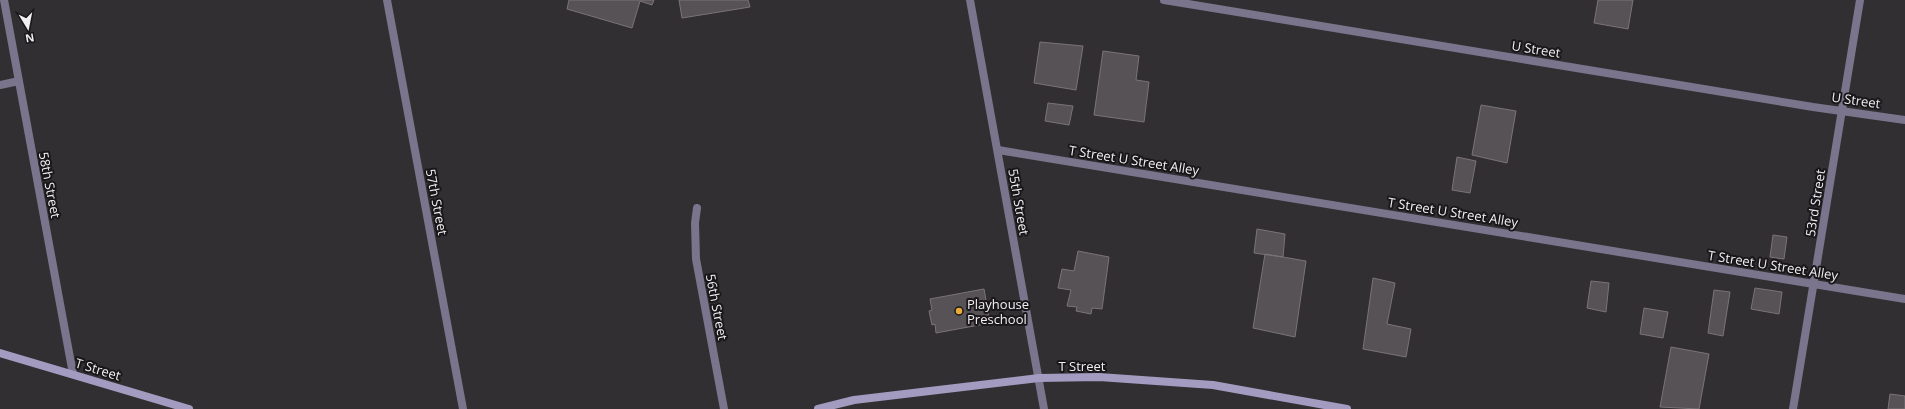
<svg xmlns="http://www.w3.org/2000/svg" width="1905" height="409" viewBox="0 0 1905 409" font-family="'Open Sans',sans-serif">
	<style>
		.building { fill: #575255; stroke: #7a7478 }
		.lines { fill: none; stroke-linecap: round; stroke-linejoin: round }
		.lane { stroke: #7a758c; stroke-width: 8 }
		.street { stroke: #7a758c; stroke-width: 8 }
		.secondary { stroke: #a39cc0; stroke-width: 8 }
		.poi-dot { fill: #eaaa38; stroke: #191719; stroke-width: 1.5 }
		.labels { text-anchor: middle; stroke-width: 4; stroke-linejoin: round; paint-order: stroke }
		.street-label { font-size: 13px; fill: #f2eff2; stroke: #191719 }
		.poi-label { font-size: 13px; fill: #f2eff2; stroke: #191719; text-anchor: start }
	</style>
	<rect width="100%" height="100%" fill="#322f33"/>
	<path class="building" d="M569,0H654L652,5L640,1L632,28L567,9Z
		M679,0H748L750,7L682,18Z
		M1598,0H1633L1628,29L1594,23Z
		M1040,42L1083,46L1076,90L1034,83Z
		M1103,51L1139,56L1136,80L1149,82L1144,122L1094,115Z
		M1048,103L1073,106L1069,125L1045,121Z
		M1481,105L1516,111L1507,163L1472,155Z
		M1457,157L1476,161L1470,193L1452,190Z
		M1257,229L1285,234L1283,257L1254,253Z
		M1773,235L1787,237L1784,259L1770,257Z
		M1078,251L1109,257L1102,309L1092,308L1091,314L1076,311L1077,307L1067,306L1071,290L1058,288L1062,269L1074,271Z
		M1265,254L1306,261L1295,337L1253,328Z
		M1373,278L1395,283L1387,324L1411,329L1406,357L1363,349Z
		M1591,281L1609,283L1606,312L1587,308Z
		M1755,288L1782,292L1779,314L1751,309Z
		M984,289L990,323L936,333L935,324L932,325L929,311L932,310L930,299Z
		M1714,290L1730,292L1723,336L1708,333Z
		M1644,308L1668,312L1663,338L1640,334Z
		M1671,347L1709,354L1699,409L1660,407Z
		M1890,394L1905,396V409H1888Z"/>
	<g class="lines">
		<path class="lane" d="M998,150L1905,299"/>
		<path class="street" d="M4,0L73,374
			M387,0L463,409
			M970,0L1044,409
			M1164,0L1813,107L1905,120
			M0,85L19,81
			M697,208L695,223L696,259L724,409
			M1793,409L1860,0"/>
		<path class="secondary" d="M0,353L189,409
			M818,409L854,400L1039,378L1099,377L1213,385L1347,409"/>
	</g>
	<circle class="poi-dot" cx="959" cy="311" r="4"/>
	<g class="labels">
		<g class="street-label">
			<text transform="translate(1536 49) rotate(9)" y="5">U Street</text>
			<text transform="translate(1856 100) rotate(8)" y="5">U Street</text>
			<text transform="translate(1134 160) rotate(9)" y="5">T Street U Street Alley</text>
			<text transform="translate(50 185) rotate(79)" y="5">58th Street</text>
			<text transform="translate(437 202) rotate(79)" y="5">57th Street</text>
			<text transform="translate(1019 202) rotate(80)" y="5">55th Street</text>
			<text transform="translate(1815 203) rotate(-81)" y="5">53rd Street</text>
			<text transform="translate(1453 212) rotate(9)" y="5">T Street U Street Alley</text>
			<text transform="translate(1773 265) rotate(9)" y="5">T Street U Street Alley</text>
			<text transform="translate(717 307) rotate(79)" y="5">56th Street</text>
			<text x="1082" y="371">T Street</text>
			<text transform="translate(98 369) rotate(17)" y="5">T Street</text>
		</g>
		<g class="poi-label">
			<text x="967" y="309">Playhouse<tspan x="967" dy="15">Preschool</tspan></text>
		</g>
	</g>
	<g transform="translate(28 28) rotate(170)" stroke="#191719" stroke-width="3" paint-order="stroke">
	<path d="M0-3L7 15L0 10L-7 15Z" fill="#f2eff2"/>
	<text y="-6" font-size="11" font-weight="bold" text-anchor="middle" fill="#f2eff2">N</text>
	</g>
</svg>
